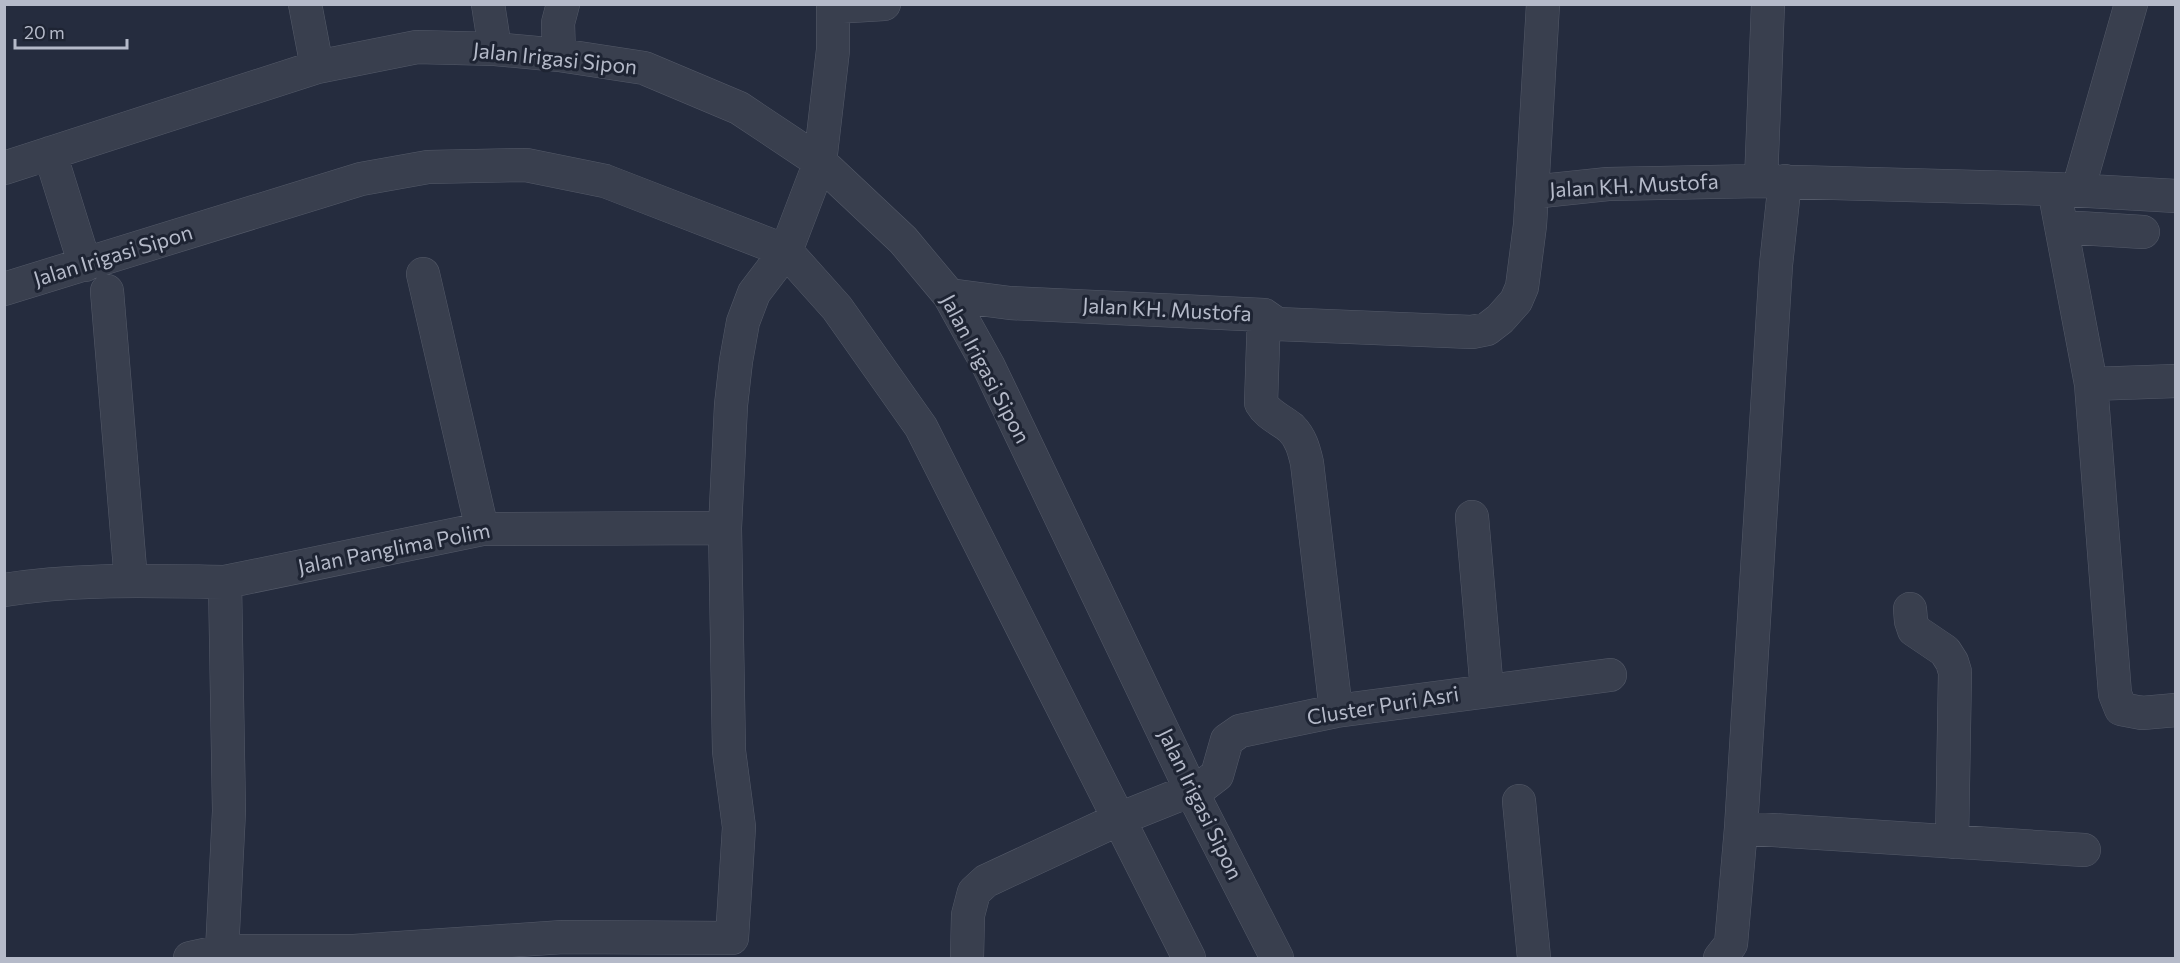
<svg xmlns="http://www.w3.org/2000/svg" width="2180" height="963" font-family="Commissioner,sans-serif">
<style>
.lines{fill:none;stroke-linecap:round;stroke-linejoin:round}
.minor-casing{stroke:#545a69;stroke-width:34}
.minor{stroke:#393f4e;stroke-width:33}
.labels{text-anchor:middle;stroke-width:6;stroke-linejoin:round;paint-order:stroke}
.street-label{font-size:21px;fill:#b5bac9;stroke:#1e2433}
</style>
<rect width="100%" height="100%" fill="#252c3e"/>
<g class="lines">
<g class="minor-casing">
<path id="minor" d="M305,4L317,67
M488,4L495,49
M834,7L884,4
M559,55L558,23L563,4
M50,153L85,265
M4,168L317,67L417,47L495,49L559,55L644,68L739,108L820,162L903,240L949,295L989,367L1191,790L1277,958
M1761,181L1768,4
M2054,189L2091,384L2115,694L2121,709L2142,713L2176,710
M2078,190L2131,4
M1532,192L1543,4
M2062,227L2143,232
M423,274L482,529
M4,289L361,179L428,167L526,165L605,181L786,251L837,308L921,427L1189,958
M107,291L131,581
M949,295L1010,303L1264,315L1277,324L1472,332L1487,329L1500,319L1516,301L1522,287L1530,225L1532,192L1608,184L1761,181L2054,189L2176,196
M1264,315L1261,403C1268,415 1280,419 1291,428C1301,438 1304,450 1307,463L1336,711
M2091,384L2176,381
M1472,517L1487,691
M4,590C77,578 152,581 225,582
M1910,609L1911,621L1914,630L1945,651L1952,662L1955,672L1952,842
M1519,801L1534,958
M1741,828L2084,850
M222,951H354L563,937L732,938L739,827L729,751L725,528
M190,958L222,951L229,811L225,582L482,529L725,528L731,405L736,361L743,322L754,293L786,251L820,162L833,50V4
M967,958L968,915L974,892L986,881L1119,819L1204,785L1217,775L1227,740L1240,731L1336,711L1610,675
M1720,958L1731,944L1741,828L1776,265L1785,181"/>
</g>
<use href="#minor" class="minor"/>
</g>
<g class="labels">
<g class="street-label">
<text transform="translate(555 59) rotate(6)" y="7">Jalan Irigasi Sipon</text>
<text transform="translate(1634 186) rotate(-3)" y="7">Jalan KH. Mustofa</text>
<text transform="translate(113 256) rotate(-17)" y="7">Jalan Irigasi Sipon</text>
<text transform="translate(1167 310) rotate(3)" y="7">Jalan KH. Mustofa</text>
<text transform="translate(985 369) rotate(62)" y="7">Jalan Irigasi Sipon</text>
<text transform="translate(394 549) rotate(-11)" y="7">Jalan Panglima Polim</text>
<text transform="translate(1383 706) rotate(-9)" y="7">Cluster Puri Asri</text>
<text transform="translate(1200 804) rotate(64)" y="7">Jalan Irigasi Sipon</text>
</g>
</g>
<rect width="2180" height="963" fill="none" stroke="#b5bac9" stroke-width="12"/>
<path d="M15 39v9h112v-9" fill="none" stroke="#b5bac9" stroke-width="3"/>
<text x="24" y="39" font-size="18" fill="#b5bac9" stroke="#1e2433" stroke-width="4.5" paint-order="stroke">20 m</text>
</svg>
